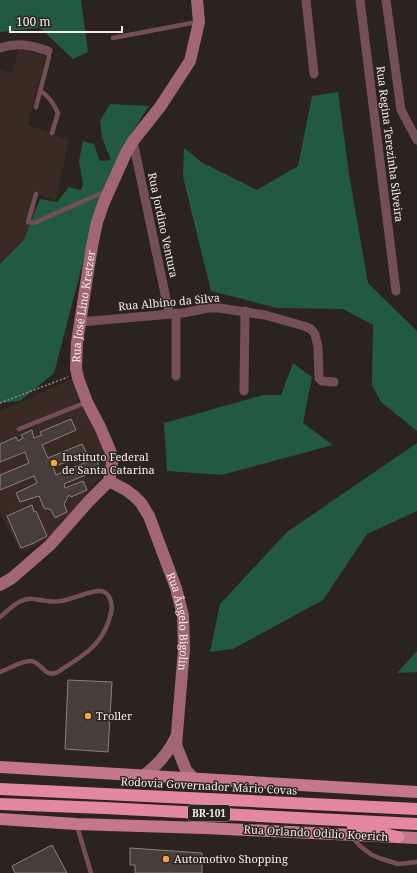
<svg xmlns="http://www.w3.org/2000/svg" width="417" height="873" font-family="'Noto Serif',serif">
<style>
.built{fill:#392b23}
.forest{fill:#225943}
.building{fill:#473e39;stroke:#8c817b}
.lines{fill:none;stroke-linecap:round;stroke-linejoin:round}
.path{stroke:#928b87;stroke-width:1.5;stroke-dasharray:2 2;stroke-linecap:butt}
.lane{stroke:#754f57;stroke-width:4.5}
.street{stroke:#754f57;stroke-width:9}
.secondary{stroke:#a26673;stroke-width:12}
.primary{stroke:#c57889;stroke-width:12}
.highway{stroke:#e4889d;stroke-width:12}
.poi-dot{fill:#f2a542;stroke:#2b231e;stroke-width:1.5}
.labels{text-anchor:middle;stroke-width:3;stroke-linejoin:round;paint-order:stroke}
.shield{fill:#2b231e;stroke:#b7b0ad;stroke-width:1}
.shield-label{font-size:10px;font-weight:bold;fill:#f3edea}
.street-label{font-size:11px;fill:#f3edea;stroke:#2b231e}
.poi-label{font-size:11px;fill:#f3edea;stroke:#2b231e;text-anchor:start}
</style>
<rect width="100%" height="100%" fill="#2b231e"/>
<path class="built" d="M19,48L46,56L28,125L69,140L56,200L36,194V242L0,272V70L12,73Z
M72,379L80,399L77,400L80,406H84L108,458V467L53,536L22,554L0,513V411L17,404Z"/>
<path class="forest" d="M0,0H81L88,52L73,59L40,28L0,32Z
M338,92L349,174L368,283L417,331V431L381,402L372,385L373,325L343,309L277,308L211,291L183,177L184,148L203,163L257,190L298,166L312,96Z
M110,104L149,106L129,137L99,201L54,373L20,401L0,403V264L24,240L40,199L57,202L69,187L81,190L83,184L79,161L83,141L94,144L100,161L111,160L102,138L100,121Z
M293,363L312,377L303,423L333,445L222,475L167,471L164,423L263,395H281Z
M417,443V511L367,534L323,600L233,649L210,652L220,604L287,532Z
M417,651V672L397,673Z"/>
<path class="building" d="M71,419L76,430L42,445L48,458L82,444L87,454L53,467L56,475L96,458L100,469L64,484L65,488L83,481L87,490L71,497L69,495L64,504L67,512L55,518L51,510L44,508L39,496L20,502L16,493L37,483L34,476L0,490V475L29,463L25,452L0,462V444L16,437L18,441L23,438L21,435L32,430L34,438L42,435L40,432Z
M32,505L34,512L36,511L47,536L34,543L21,548L7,516Z
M68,680L112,682L108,752L65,749Z
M52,845L67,873H15L12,866Z
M130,848L202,853V873H135V865H130Z"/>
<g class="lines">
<path class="path" d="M0,403L68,377"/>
<path class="lane" d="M113,38L197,22
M41,91C50,97 54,104 58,113L52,133
M36,107L49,57L48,51
M36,194L28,222L34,223L106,191
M19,429L87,402
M0,617C10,609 20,597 34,599C43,600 52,603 61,601C72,599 90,591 99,591C106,591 110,596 111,602C113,609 111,613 109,620C100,648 80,657 58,672C44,679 42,661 30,661C21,661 9,669 0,672
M77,826L91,873
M353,838L360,846L372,855L379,858L398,864L417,862"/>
<path class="street" d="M306,0L314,74
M360,0L396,291
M386,0L401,110L417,140
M0,48C18,42 30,45 48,51
M133,141L169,313
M80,322L183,313L208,308H219L265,315L304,326L311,329L315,334L318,347L319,378L322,381L334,382
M176,376V313
M244,391L245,311"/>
<g class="secondary">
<path id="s1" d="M109,481L126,490L134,496L141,503L149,516L176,588L183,616L184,649L176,745L186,770L194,779"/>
<path id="s2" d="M0,585L12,578L50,545L89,501L109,481L112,464L111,453L101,429L87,402L78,378L76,368L77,342L92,246L97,222L104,202L126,153L133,141L160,107L190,61L199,22L197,0"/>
<path d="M143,776C158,765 168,754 176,737"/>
</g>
<path class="primary" d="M0,767L417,792
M0,819L76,824L204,828L417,838"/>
<path class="highway" d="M0,789L417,809
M0,804L104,808L417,824
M353,827L398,837"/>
</g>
<g class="poi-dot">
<circle cx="54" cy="463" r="4"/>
<circle cx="88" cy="716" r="4"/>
<circle cx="166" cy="859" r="4"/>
</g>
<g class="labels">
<rect class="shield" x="188" y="805" width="42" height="16" rx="3"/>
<g class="shield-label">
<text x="209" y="817">BR-101</text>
</g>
<g class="street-label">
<text transform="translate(390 144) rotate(83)" y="4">Rua Regina Terezinha Silveira</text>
<text transform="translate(163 225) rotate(78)" y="4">Rua Jordino Ventura</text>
<text transform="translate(169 302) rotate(-5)" y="4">Rua Albino da Silva</text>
<text dy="4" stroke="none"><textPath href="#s2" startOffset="334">Rua José Lino Kretzer</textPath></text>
<text dy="4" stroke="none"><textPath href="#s1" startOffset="165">Rua Ângelo Bigolin</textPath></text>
<text transform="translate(209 786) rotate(3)" y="4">Rodovia Governador Mário Covas</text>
<text transform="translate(316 833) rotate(3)" y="4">Rua Orlando Odílio Koerich</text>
</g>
<g class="poi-label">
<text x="62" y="461">Instituto Federal<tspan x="62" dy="13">de Santa Catarina</tspan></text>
<text x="96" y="720">Troller</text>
<text x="174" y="863">Automotivo Shopping</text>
</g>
</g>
<path d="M10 26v6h112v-6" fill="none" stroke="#f3edea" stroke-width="2"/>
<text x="16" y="26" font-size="12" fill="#f3edea" stroke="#2b231e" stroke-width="3" paint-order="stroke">100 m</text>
</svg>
